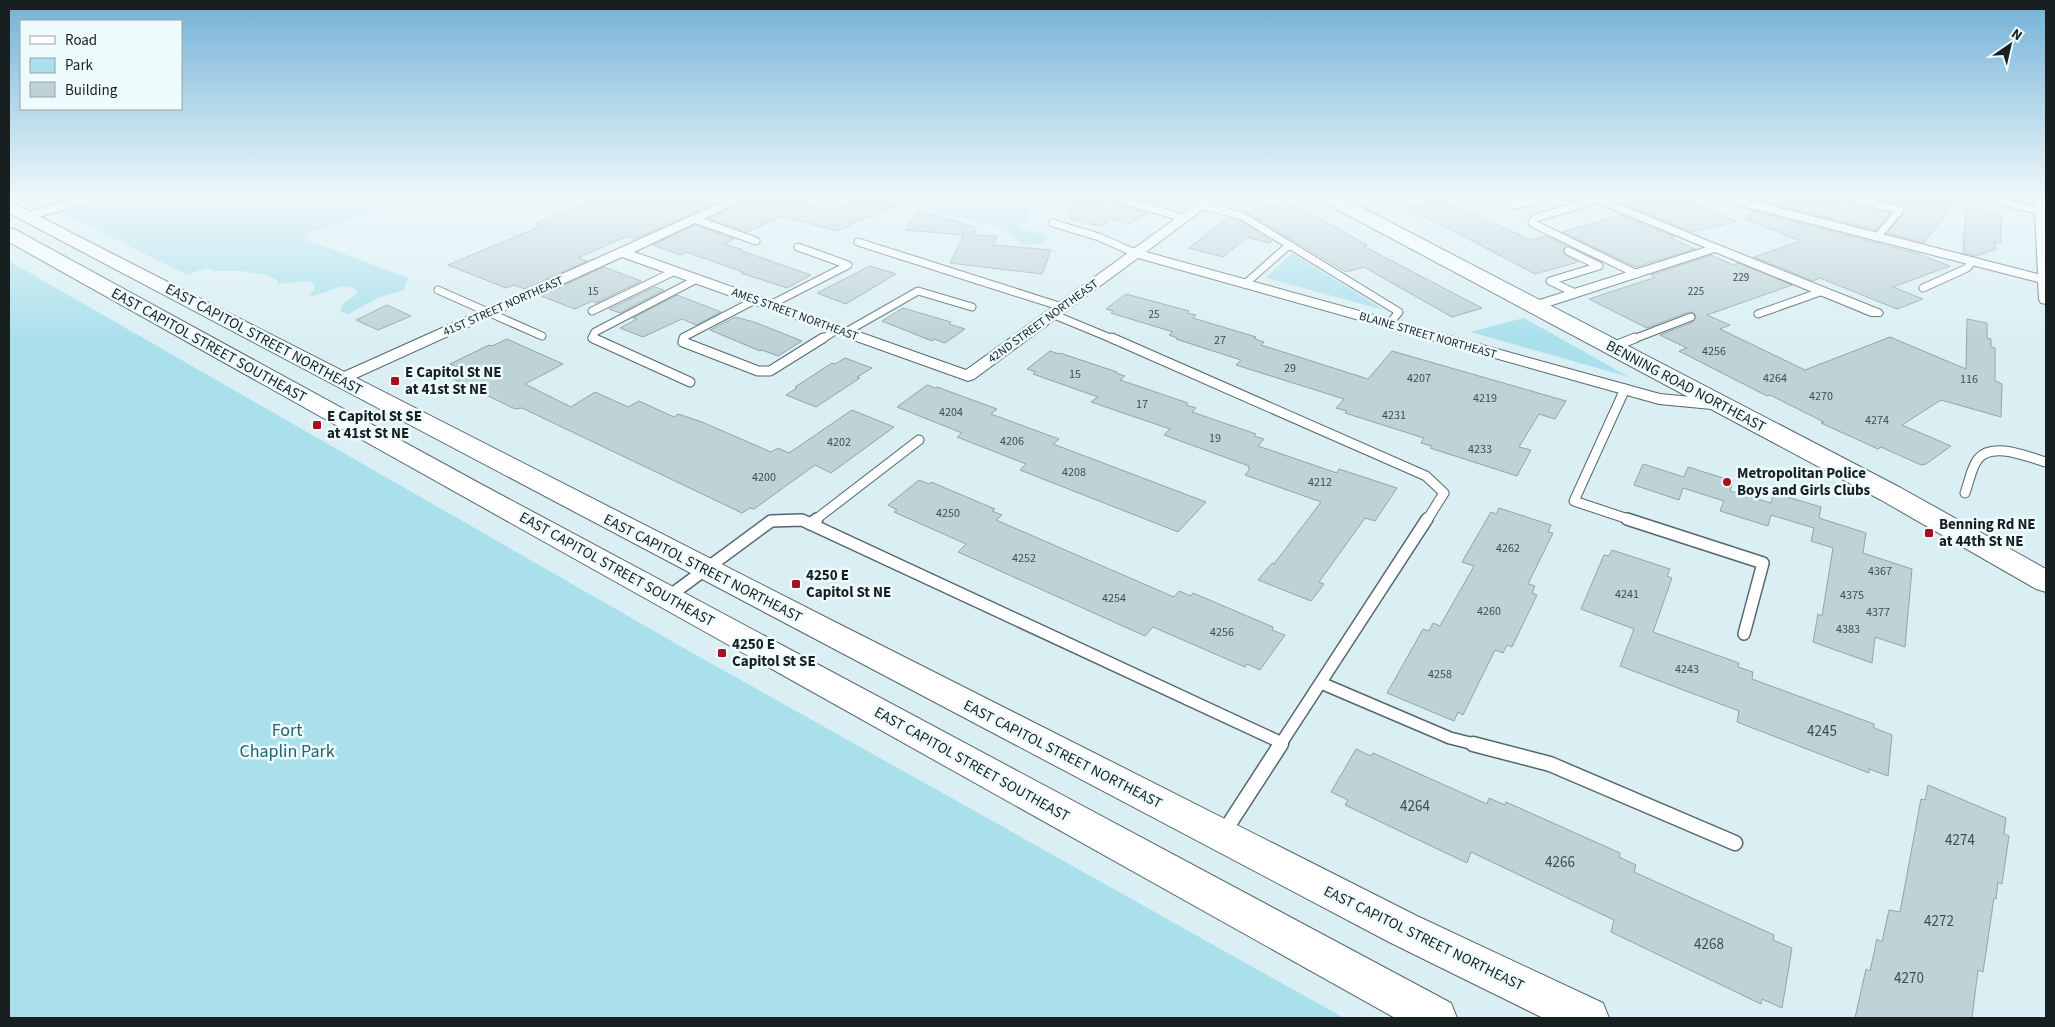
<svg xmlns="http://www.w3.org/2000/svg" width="2055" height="1027" font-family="'Source Sans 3',sans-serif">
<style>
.green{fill:#aae0ec}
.building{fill:#bed3d7;stroke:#91a5a9}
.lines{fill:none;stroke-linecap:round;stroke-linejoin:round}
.lane-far3-casing{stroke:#55676b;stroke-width:9}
.lane-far2-casing{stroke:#55676b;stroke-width:11}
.lane-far1-casing{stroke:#55676b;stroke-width:14}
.lane-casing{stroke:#55676b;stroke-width:17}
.street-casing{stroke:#55676b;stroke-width:2}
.primary-casing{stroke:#55676b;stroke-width:2}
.lane-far3{stroke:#fff;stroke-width:7}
.lane-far2{stroke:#fff;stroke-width:9}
.lane-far1{stroke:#fff;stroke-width:11}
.lane{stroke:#fff;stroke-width:14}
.street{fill:#fff;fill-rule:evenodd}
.primary{fill:#fff;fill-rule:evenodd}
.poi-dot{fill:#a71020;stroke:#eefbfd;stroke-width:2}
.labels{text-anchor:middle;stroke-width:5;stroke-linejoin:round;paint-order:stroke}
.far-number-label{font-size:11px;fill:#424c4e}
.far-street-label{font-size:12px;fill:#181f21;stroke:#eefbfd}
.number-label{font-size:12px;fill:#424c4e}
.street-label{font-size:15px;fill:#181f21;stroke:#eefbfd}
.poi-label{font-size:15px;font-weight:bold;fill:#181f21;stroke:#eefbfd;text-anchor:start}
.near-number-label{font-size:15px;fill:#424c4e}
.near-park-label{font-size:18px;fill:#25616d;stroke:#eefbfd}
</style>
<rect width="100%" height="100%" fill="#daeff4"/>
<path class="green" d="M123,195H473L372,211L305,234L304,237L307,240L408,278L404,290L377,298L349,314L341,312L342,305L358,293C348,278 326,294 312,296L310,294L315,289L312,282L306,281L277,284L278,281L268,275L242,271H214L206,268L187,275L64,213Z
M893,195H1011L1029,205C1032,215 1026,220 1020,227L1047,236V241L1041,244H1022L1008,233L992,225L931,211L920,203Z
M1292,253L1384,310L1266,278Z
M9,261L689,651L1344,1018H9Z
M1524,318L1629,377L1470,332Z"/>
<path class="building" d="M605,195H733L635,239L627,236L578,258L587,261L525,289L514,285L506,288L448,265L541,226L535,224Z
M756,195H778L833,211L865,195L897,205L873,217L870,216L837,231L782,216L747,232L709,219Z
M1072,195H1099L1103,200L1147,213L1130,224L1111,219L1101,226L1094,225L1069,218Z
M1124,195H1173L1158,205Z
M1653,195H1671L1737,221L1692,232L1624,204Z
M1770,195H1836L1840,200L1890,213L1876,230L1763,202Z
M1863,195H1929L1954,203L1924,243L1887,233L1904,213L1903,206Z
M1441,199L1531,240L1546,236L1567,246L1563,249L1564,254L1578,262L1535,274L1446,227L1405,209Z
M1287,203L1303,212L1306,211L1367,245L1363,246L1482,308L1452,317L1364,267L1346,272L1246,212Z
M1966,208L2001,214V243L1995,242L1996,249L1976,256L1963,253Z
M918,211L975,227L974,235L997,236L993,245L1051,250L1042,274L950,263L964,235L905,230Z
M1753,211L1916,253L1950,266L1893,287L1923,299L1897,309L1820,278L1813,281L1754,257L1801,241L1745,219Z
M1621,215L1675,237L1670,238L1695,249L1636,267L1562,232Z
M1228,218L1240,221L1272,241L1269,243L1247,237L1223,257L1189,248Z
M695,225L734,239L724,244L741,249L739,250L811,275L787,288L741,273L743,272L686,252L680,255L653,245Z
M1711,255L1733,265L1738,263L1792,285L1707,315L1730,325L1720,329L1805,370L1890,337L1966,369L1967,319L1987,323V338L1991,339V347L1995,348V381L2002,384L2001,417L1941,400L1902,425L1951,446L1926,464L1921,465L1881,447L1878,449L1821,423L1824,422L1770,395L1767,396L1679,351L1687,348L1660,335L1693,322L1696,317L1694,313L1689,312L1647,328L1589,299L1650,279L1655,277L1651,275Z
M870,266L896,274L846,304L817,293Z
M604,267L641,281L596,303L592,301L575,309L541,296Z
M655,287L664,290L620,313L609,309Z
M1126,294L1189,311L1187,313L1196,315L1193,318L1256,337L1255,339L1264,342L1261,345L1368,379L1392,351L1566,401L1555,419L1539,414L1519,447L1531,450L1517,476L1430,448L1432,446L1421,443L1424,438L1345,413L1347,411L1336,408L1344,399L1236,365L1241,360L1176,339L1177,338L1169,335L1173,332L1111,313L1113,311L1106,309Z
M677,295L721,312L696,325L682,319L643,337L620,328L637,319L633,318Z
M387,305L411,316L378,330L356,320Z
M903,308L951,322L949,324L965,329L945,343L934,339L932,341L882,321Z
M735,317L754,322L802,341L778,356L762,350L760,351L710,330Z
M507,339L563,364L525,384L571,407L595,392L628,407L639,401L674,417L678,414L702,422L771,452L778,448L789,453L852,410L894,427L831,473L815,465L754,509L750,508L742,513L522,408L515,409L449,377L463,370L450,364L489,345L492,346Z
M1050,351L1059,354L1060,353L1117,372L1116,373L1125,376L1120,380L1188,403L1186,405L1196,408L1192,412L1256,434L1254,436L1264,439L1258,446L1337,473L1339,469L1397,488L1375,521L1365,518L1319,582L1324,584L1311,601L1258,580L1272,563L1274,564L1321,502L1245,475L1250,469L1248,468L1249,466L1164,435L1170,429L1091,402L1098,397L1033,374L1036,372L1027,369Z
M845,358L872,368L857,377L860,378L816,407L786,395L797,388L795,387L832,363L835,364Z
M927,385L935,388L937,387L997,409L991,414L1059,439L1053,444L1206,502L1178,532L1020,470L1026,464L957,437L962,433L897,407Z
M1643,464L1684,477L1688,467L1733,481L1730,491L1771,503L1774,493L1821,507L1819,518L1866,533L1863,553L1912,569L1905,647L1875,637L1872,663L1813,642L1818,614L1822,616L1833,548L1811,541L1814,528L1771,515L1768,526L1720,511L1724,501L1683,488L1679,500L1634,485Z
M919,480L929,484L931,482L995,509L992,511L1002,515L996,520L1174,597L1179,591L1191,596L1193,593L1273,627L1272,630L1285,635L1260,670L1247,664L1245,667L1153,627L1145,636L958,552L966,544L894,512L897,510L888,505Z
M1499,508L1551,525L1548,532L1553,533L1528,584L1535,586L1532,593L1537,595L1512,647L1507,645L1503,653L1495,650L1463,715L1458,712L1454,721L1387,693L1423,629L1429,631L1433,623L1440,626L1474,566L1462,562L1491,512L1496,514Z
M1612,550L1670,569L1667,576L1672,578L1653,632L1739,663L1738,667L1753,672L1752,679L1874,724V728L1892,735L1888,776L1869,769V773L1737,722L1739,711L1620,666L1634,629L1581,609L1604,555L1609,556Z
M1356,749L1371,756L1373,753L1487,804L1489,798L1505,805L1506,802L1620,853L1619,857L1636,865L1634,872L1774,935L1773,940L1792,948L1782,1008L1762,999L1761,1004L1611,932L1614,920L1471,852L1467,863L1345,805L1348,800L1331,792Z
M1928,785L2006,818L2004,834L2009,836L2002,884L1998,882L1996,899L1994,898L1983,972L1978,970L1972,1018H1855L1866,969L1870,971L1877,939L1882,942L1889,910L1900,912L1921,799L1925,800Z"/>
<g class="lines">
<g class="lane-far3-casing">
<path id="lane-far3" d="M817,195L820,196
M1104,195L1184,218
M1384,195L1388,197
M1841,195L1900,210L1877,237
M1590,196L1716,248
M1595,198L1587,203L1535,218L1532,223L1637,274
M1201,205L1242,216L1399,312L1389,324
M1513,205L1558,195
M694,219L756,241
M1053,223L1099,237L1135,253
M858,242L1062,307
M1568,251L1599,266L1550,281L1575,293
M1245,284L1289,245
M1923,288L1967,268L1973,261
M438,290L542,336
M770,305L848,265L798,247
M592,311L675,271
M1052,314L1115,340
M1758,314L1820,292
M846,332L918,291L972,307
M596,340L592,338L595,332L697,279
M683,340L684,337L755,300
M821,340L838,329
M1631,340L1691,317"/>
</g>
<g class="lane-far2-casing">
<path id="lane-far2" d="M593,338L690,382
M684,338L683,342L758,371H770L823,338
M1112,338L1426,476L1444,493L1427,520
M1612,347L1635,338
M1625,389L1574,501L1631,520
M1965,493C1969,483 1971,468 1978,459C1992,441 2028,457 2046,462
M815,520L919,440"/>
</g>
<g class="lane-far1-casing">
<path id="lane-far1" d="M1627,519L1763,563L1744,634
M810,524L817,519
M668,597L771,521L802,520L1282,743
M1321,683L1450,738L1478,745
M1280,745L1427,519"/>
</g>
<g class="lane-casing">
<path id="lane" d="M1473,744L1550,764L1735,843
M1224,832L1281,744"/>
</g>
<g class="street-casing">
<path id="street" d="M85,195H104L102,198L33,219H25L23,216L25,213Z
M738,195H754L634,252L966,370L1208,195H1222L1146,252L1660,394L1722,400L1728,402L1730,405L1728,408L1722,410L1659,404L1138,258L974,379L968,381L622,257L347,382H335L333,379L335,376Z
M1709,195H1730L2038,274L2035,213L1970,198L1968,195H1990L2034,206V195H2046V304L2041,303L2039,300L2038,282L1711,198Z
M1716,244L1881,310L1883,313L1881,316H1871L1715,252L1540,309H1530L1528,306L1530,303Z"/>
</g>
<g class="primary-casing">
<path id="primary" d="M1315,195H1338L1901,488L2046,569V592L2036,589L1881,500L1318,199Z
M9,201L837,623L1417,916L1603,1003L1609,1018H1543L1389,942L9,213Z
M9,228L16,230L477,482L1451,1003L1457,1018H1395L9,242Z"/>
</g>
<use href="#lane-far3" class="lane-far3"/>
<use href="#lane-far2" class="lane-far2"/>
<use href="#lane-far1" class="lane-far1"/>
<use href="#lane" class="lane"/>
<use href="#street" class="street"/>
<use href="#primary" class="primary"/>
</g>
<linearGradient id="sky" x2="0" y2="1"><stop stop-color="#73b1d7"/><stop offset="0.58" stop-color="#eef8fa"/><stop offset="1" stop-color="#eef8fa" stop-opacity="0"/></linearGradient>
<rect width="2055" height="339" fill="url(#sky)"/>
<g class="poi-dot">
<rect x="390" y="376" width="10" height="10" rx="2.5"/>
<rect x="312" y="420" width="10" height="10" rx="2.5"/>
<circle cx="1727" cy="482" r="5"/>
<rect x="1924" y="528" width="10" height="10" rx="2.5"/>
<rect x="791" y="579" width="10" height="10" rx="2.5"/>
<rect x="717" y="648" width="10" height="10" rx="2.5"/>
</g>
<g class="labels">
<g class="far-number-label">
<text x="1741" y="281">229</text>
<text x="593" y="295">15</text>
<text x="1696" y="295">225</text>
<text x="1154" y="318">25</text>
</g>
<g class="far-street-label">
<text transform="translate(503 306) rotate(-24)" y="4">41ST STREET NORTHEAST</text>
<text transform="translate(795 314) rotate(20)" y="4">AMES STREET NORTHEAST</text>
<text transform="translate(1043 321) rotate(-36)" y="4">42ND STREET NORTHEAST</text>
<text transform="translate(1428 335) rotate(16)" y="4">BLAINE STREET NORTHEAST</text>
</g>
<g class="number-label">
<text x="1220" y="344">27</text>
<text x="1714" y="355">4256</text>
<text x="1290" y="372">29</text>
<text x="1075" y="378">15</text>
<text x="1419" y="382">4207</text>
<text x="1775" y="382">4264</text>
<text x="1969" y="383">116</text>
<text x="1821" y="400">4270</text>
<text x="1485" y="402">4219</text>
<text x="1142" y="408">17</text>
<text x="951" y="416">4204</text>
<text x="1394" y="419">4231</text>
<text x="1877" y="424">4274</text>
<text x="1215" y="442">19</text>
<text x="1012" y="445">4206</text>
<text x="839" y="446">4202</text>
<text x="1480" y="453">4233</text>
<text x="1074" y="476">4208</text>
<text x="764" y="481">4200</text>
<text x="1320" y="486">4212</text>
<text x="948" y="517">4250</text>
<text x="1508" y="552">4262</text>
<text x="1024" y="562">4252</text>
<text x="1880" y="575">4367</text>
<text x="1627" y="598">4241</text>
<text x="1852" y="599">4375</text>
<text x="1114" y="602">4254</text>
<text x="1489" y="615">4260</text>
<text x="1878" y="616">4377</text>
<text x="1848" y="633">4383</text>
<text x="1222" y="636">4256</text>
<text x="1687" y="673">4243</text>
<text x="1440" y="678">4258</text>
</g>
<g class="street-label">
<text transform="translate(264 339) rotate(28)" y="5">EAST CAPITOL STREET NORTHEAST</text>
<text transform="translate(209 345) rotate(29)" y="5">EAST CAPITOL STREET SOUTHEAST</text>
<text transform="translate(1686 386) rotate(28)" y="5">BENNING ROAD NORTHEAST</text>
<text transform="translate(703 568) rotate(27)" y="5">EAST CAPITOL STREET NORTHEAST</text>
<text transform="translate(617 569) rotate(29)" y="5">EAST CAPITOL STREET SOUTHEAST</text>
<text transform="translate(1063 754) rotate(27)" y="5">EAST CAPITOL STREET NORTHEAST</text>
<text transform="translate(972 764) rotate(29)" y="5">EAST CAPITOL STREET SOUTHEAST</text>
<text transform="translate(1424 938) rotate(26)" y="5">EAST CAPITOL STREET NORTHEAST</text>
</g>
<g class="poi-label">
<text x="405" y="377">E Capitol St NE<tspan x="405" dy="17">at 41st St NE</tspan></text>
<text x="327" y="421">E Capitol St SE<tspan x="327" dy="17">at 41st St NE</tspan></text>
<text x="1737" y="478">Metropolitan Police<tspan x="1737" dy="17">Boys and Girls Clubs</tspan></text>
<text x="1939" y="529">Benning Rd NE<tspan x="1939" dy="17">at 44th St NE</tspan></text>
<text x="806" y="580">4250 E<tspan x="806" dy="17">Capitol St NE</tspan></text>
<text x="732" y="649">4250 E<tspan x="732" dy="17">Capitol St SE</tspan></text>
</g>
<g class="near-number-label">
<text x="1822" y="736">4245</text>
<text x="1415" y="811">4264</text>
<text x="1960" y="845">4274</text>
<text x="1560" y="867">4266</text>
<text x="1939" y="926">4272</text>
<text x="1709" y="949">4268</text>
<text x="1909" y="983">4270</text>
</g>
<g class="near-park-label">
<text x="287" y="736">Fort<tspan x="287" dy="21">Chaplin Park</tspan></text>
</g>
</g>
<rect width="2055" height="1027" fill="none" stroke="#181f21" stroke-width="20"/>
<rect x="20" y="20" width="162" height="90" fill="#eefbfd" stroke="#98a3a5"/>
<rect x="30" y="36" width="25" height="8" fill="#ffffff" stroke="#98a3a5"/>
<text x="65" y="45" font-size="15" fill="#181f21">Road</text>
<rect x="30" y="58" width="25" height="15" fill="#aae0ec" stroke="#98a3a5"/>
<text x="65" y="70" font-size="15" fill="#181f21">Park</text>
<rect x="30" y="82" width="25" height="15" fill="#bed3d7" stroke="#98a3a5"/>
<text x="65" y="95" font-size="15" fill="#181f21">Building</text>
<g transform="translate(2010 45) rotate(34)" stroke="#eefbfd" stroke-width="4" paint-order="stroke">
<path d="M0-4L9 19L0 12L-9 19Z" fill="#181f21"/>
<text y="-8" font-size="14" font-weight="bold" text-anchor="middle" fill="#181f21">N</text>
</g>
</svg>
